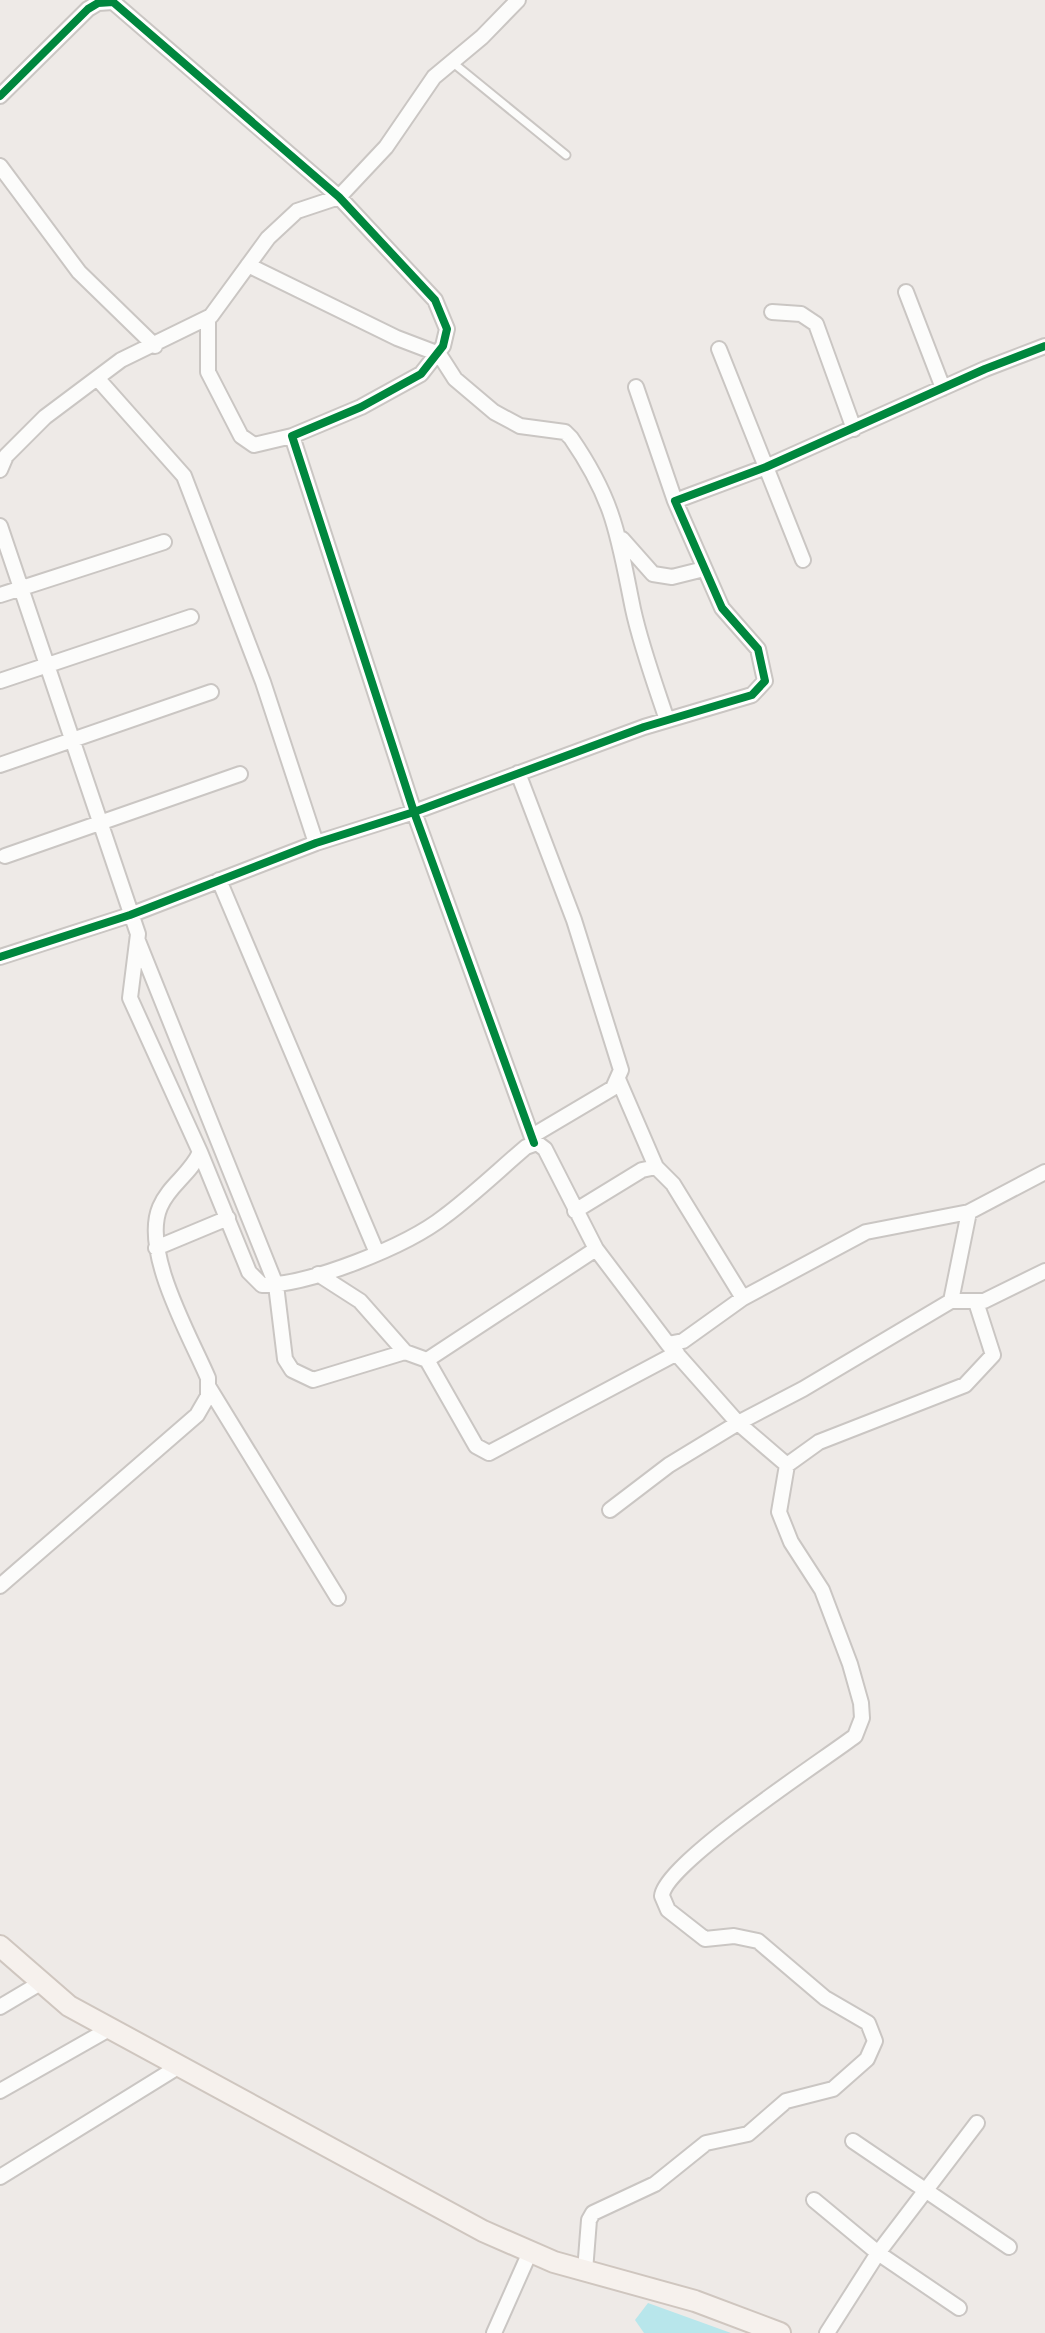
<svg xmlns="http://www.w3.org/2000/svg" width="1045" height="2333" font-family="'DM Sans',sans-serif">
<style>
.water{fill:#b8e6eb}
.lines{fill:none;stroke-linecap:round;stroke-linejoin:round}
.lane-casing{stroke:#cac6c3;stroke-width:11}
.street-casing{stroke:#cac6c3;stroke-width:18}
.secondary-casing{stroke:#cfc6bf;stroke-width:24}
.lane{stroke:#fcfcfb;stroke-width:7}
.street{stroke:#fcfcfb;stroke-width:14}
.secondary{stroke:#f6f1ed;stroke-width:20}
.cycleway-casing{stroke:#fff;stroke-width:13}
.cycleway{stroke:#00873e;stroke-width:8}
</style>
<rect width="100%" height="100%" fill="#eeeae7"/>
<path class="water" d="M648,2303L731,2333H644L635,2320Z"/>
<g class="lines">
<g class="lane-casing">
<path id="lane" d="M452,62L566,155"/>
</g>
<g class="street-casing">
<path id="street" d="M0,96L88,9L98,3L113,2L339,197L435,300L447,329L443,346L421,374L361,407L292,436L414,812L534,1143
M0,166L79,272L155,346
M248,265L397,338L439,354L455,379L494,412L520,426L565,432L571,438C615,502 618,536 633,609C641,646 655,684 667,720
M906,292L943,388
M772,312L801,314L816,324L854,429
M208,318V372L241,436L254,445L292,436
M719,349L803,560
M97,378L184,476L263,682L316,843
M636,387L675,501
M0,470L6,456L45,417L121,360L211,316L268,238L297,211L339,197L386,147L434,77L482,37L518,0
M0,526L138,934L130,998L200,1152C191,1174 169,1185 160,1207C141,1251 190,1336 208,1378V1396L197,1415L0,1586
M622,539L653,574L672,577L704,569
M0,595L164,542
M0,681L191,617
M0,765L211,692
M518,773L574,920L621,1070L613,1088L532,1136
M5,856L240,774
M219,880L377,1253
M138,941L276,1285L285,1359L292,1370L313,1380L405,1352L427,1360L596,1249
M0,957L130,915L316,843L414,812L644,727L752,695L765,681L758,649L722,608L675,501L766,467L985,369L1045,346
M618,1079L656,1167
M200,1152L249,1272L262,1285C310,1285 407,1246 445,1216C473,1195 499,1170 526,1147L537,1143L545,1149L596,1249L668,1344L683,1341L743,1298L866,1232L969,1212L1045,1172
M575,1211L642,1170L656,1167L673,1184L743,1298
M156,1248L228,1218
M318,1274L360,1301L405,1352
M951,1301L969,1212
M427,1360L476,1446L489,1453L677,1353
M208,1386L338,1598
M787,1465L819,1442L965,1385L993,1355L976,1302
M610,1510L669,1465L738,1423L803,1389L951,1301H984L1045,1271
M0,2007L42,1982
M0,2091L111,2028
M853,2141L1009,2247
M0,2177L181,2065
M814,2200L878,2253L959,2308
M585,2271L589,2220L593,2213L655,2184L706,2143L748,2134L786,2101L833,2089L867,2059L875,2041L868,2023L825,1998L758,1941L734,1936L705,1939L668,1910L662,1896C664,1864 822,1761 855,1736L862,1718L861,1703L850,1664L822,1590L791,1542L779,1512L787,1465L738,1423L668,1344
M494,2333L530,2252
M827,2333L878,2253L977,2123"/>
</g>
<g class="secondary-casing">
<path id="secondary" d="M0,1946L69,2006L483,2231L554,2262L695,2301L780,2333"/>
</g>
<use href="#lane" class="lane"/>
<use href="#street" class="street"/>
<use href="#secondary" class="secondary"/>
<g class="cycleway-casing">
<path id="cycleway" d="M0,96L88,9L98,3L113,2L339,197L435,300L447,329L443,346L421,374L361,407L292,436L414,812L534,1143
M0,957L130,915L316,843L414,812L644,727L752,695L765,681L758,649L722,608L675,501L766,467L985,369L1045,346"/>
</g>
<use href="#cycleway" class="cycleway"/>
</g>
</svg>
